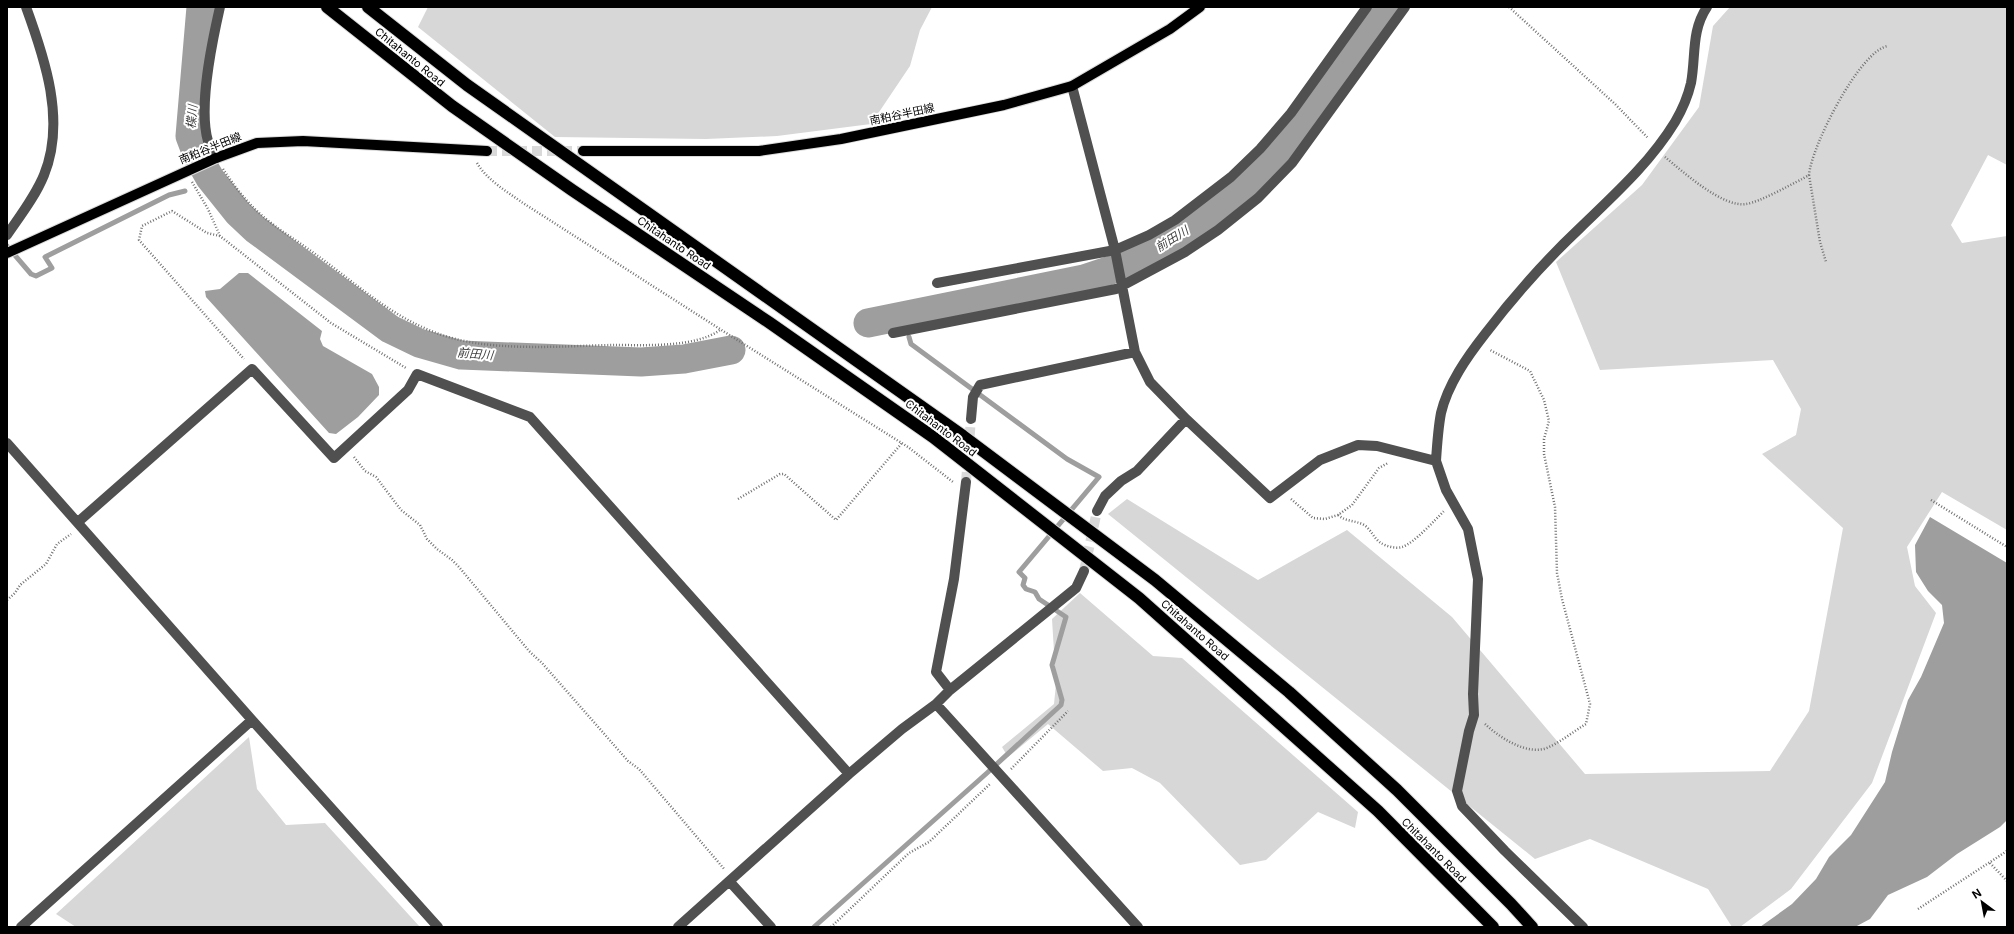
<svg xmlns="http://www.w3.org/2000/svg" width="2014" height="934" font-family="Inter,'Noto Sans JP',sans-serif">
<style>
.green{fill:#d7d7d7}
.water{fill:#9e9e9e}
.lines{fill:none;stroke-linecap:round;stroke-linejoin:round}
.stream{stroke:#9e9e9e;stroke-width:5}
.river{stroke:#9e9e9e;stroke-width:29}
.minor-tunnel{stroke:#d9d9d9;stroke-width:10;stroke-dasharray:10 5;stroke-linecap:butt}
.major-tunnel{stroke:#d9d9d9;stroke-width:10;stroke-dasharray:10 5;stroke-linecap:butt}
.major-casing{stroke:#dbdbdb;stroke-width:12}
.highway-casing{stroke:#dbdbdb;stroke-width:14}
.path{stroke:#727272;stroke-width:2.5;stroke-dasharray:1 2;stroke-linecap:butt}
.minor{stroke:#505050;stroke-width:10}
.major{stroke:#000;stroke-width:10}
.highway{stroke:#000;stroke-width:12}
.labels{text-anchor:middle;stroke-width:4;stroke-linejoin:round;paint-order:stroke}
.street-label{font-size:11px;fill:#000;stroke:#fff}
.water-label{font-size:12px;font-style:italic;fill:#3f3f3f;stroke:#fff}
</style>
<rect width="100%" height="100%" fill="#fff"/>
<path class="green" d="M428,7H932L920,30L910,66L871,124L777,136L706,139L555,137L418,27Z
M1730,7H2007V165L1988,155L1951,225L1962,243L2007,236V530L1942,492L1907,547L1915,586L1936,613L1872,783L1791,889L1740,927H1732L1708,889L1590,839L1535,859L1108,514L1127,499L1258,580L1347,530L1452,617L1585,774L1770,771L1809,711L1843,528L1762,454L1796,435L1801,409L1773,360L1600,370L1556,262L1642,185L1699,107L1713,26Z
M1080,593L1153,656L1182,658L1358,812L1355,828L1318,812L1266,860L1240,865L1160,783L1132,768L1103,771L1048,724L1008,757L1002,747L1054,704L1056,684L1052,619Z
M249,737L257,789L286,825L325,823L420,927H76L56,914Z"/>
<path class="water" d="M239,273H248L322,331L320,339L323,346L372,374L379,387V395L358,417L336,434L329,433L206,297L205,291L220,289Z
M1930,517L2007,563V820L2000,827L1957,854L1927,877L1888,895L1870,919L1855,927H1760L1792,904L1816,879L1829,857L1851,835L1885,782L1892,752L1908,700L1921,677L1944,623L1942,605L1928,591L1916,572L1915,545Z"/>
<g class="lines">
<path class="stream" d="M7,246L31,274L36,276L52,268L45,257L169,195L185,191
M814,927L987,773L1061,705L1062,700L1052,665L1066,617L1039,599L1035,592L1026,589L1023,585L1025,578L1019,572L1099,477L1067,459L911,344L909,337"/>
<path class="river" d="M201,7L190,136L198,157L210,178L238,213L255,229L390,329L419,343L461,355L641,362L684,359L731,350
M868,323L1084,279L1126,265L1172,241L1240,191L1271,161L1297,129L1385,7"/>
<path class="minor-tunnel" d="M966,482L971,419
M1084,571L1097,511"/>
<path class="major-tunnel" d="M487,151H583"/>
<g class="major-casing">
<path id="major" d="M583,151H759L841,139L1004,105L1072,86L1170,29L1200,7
M7,253L216,158L257,143L303,141L487,151"/>
</g>
<g class="highway-casing">
<path id="highway" d="M327,7L452,106L572,190L770,323L933,437L1139,598L1378,811L1493,927
M368,7L467,85L963,436L1155,580L1289,692L1397,790L1511,904L1532,927"/>
</g>
<path class="path" d="M1509,7L1615,104L1648,138
M1665,157C1682,171 1723,208 1746,204C1760,202 1788,186 1802,179L1809,175C1811,147 1860,50 1888,46
M477,163C487,180 506,191 523,203L723,331L908,447L953,482
M223,169C233,184 244,199 257,211C275,228 298,241 318,256C355,283 391,316 434,332C485,353 559,346 614,345C644,345 695,348 720,330
M1809,175L1820,242L1826,262
M192,182L208,209L220,236L331,323L406,368
M220,236L207,233L172,211L142,226L139,240L244,359
M354,457L365,471L376,477L401,510L420,525L427,539L437,549L452,560L459,567L529,651L542,663L628,761L639,769L725,870
M738,499L780,474H784L836,520L902,443
M1291,499L1313,518L1325,519L1338,515L1352,505L1379,468L1388,463
M1931,500L2007,547
M1338,515C1346,522 1355,520 1364,525C1371,529 1374,539 1381,543C1386,546 1395,549 1402,547C1413,544 1435,520 1444,511
M7,600L15,593L20,585L46,564L57,544L71,534
M1485,724C1500,738 1529,757 1549,747C1562,741 1574,731 1586,724L1590,704L1562,599L1557,573L1555,507L1544,454V439L1549,421L1544,400L1530,371L1490,350
M1011,769L1068,711
M1990,863L2007,881
M1918,909L2007,851
M831,927L909,853L929,842L991,783"/>
<path class="minor" d="M1072,86L1115,250L1135,352L1150,382L1186,419L1270,498L1320,460L1358,445L1377,446L1436,461
M216,158C213,152 210,146 208,141C198,107 212,42 220,7
M7,235C20,216 35,197 44,175C66,121 45,59 26,7
M937,283L1115,250L1149,235L1175,220L1231,177L1260,149L1291,113L1367,7
M893,333L1116,289L1185,252L1218,230L1258,198L1292,163L1405,7
M971,419L973,397L980,385L1135,352
M7,443L252,720L438,927
M1097,511L1105,496L1121,481L1137,471L1186,419
M78,522L252,369L334,458L408,390L417,374L530,417L849,774
M950,690L936,672L954,579L966,482
M936,704L1138,927
M730,882L771,927
M21,927L252,720
M678,927L849,774L902,729L936,704L950,690L1076,588L1084,571
M1583,927L1505,851L1462,806L1457,791L1469,731L1474,715L1473,694L1478,579L1468,529L1446,490L1436,461C1437,445 1438,429 1441,413C1448,384 1467,357 1485,334C1514,296 1545,261 1580,228C1614,195 1650,163 1675,122C1682,110 1688,96 1691,83C1696,56 1691,31 1707,7"/>
<use href="#major" class="major"/>
<use href="#highway" class="highway"/>
</g>
<g class="labels">
<g class="street-label">
<text transform="translate(410 57) rotate(39)" y="4">Chitahanto Road</text>
<text transform="translate(902 114) rotate(-12)" y="4">南粕谷半田線</text>
<text transform="translate(210 148) rotate(-22)" y="4">南粕谷半田線</text>
<text transform="translate(674 243) rotate(34)" y="4">Chitahanto Road</text>
<text transform="translate(941 428) rotate(37)" y="4">Chitahanto Road</text>
<text transform="translate(1195 630) rotate(41)" y="4">Chitahanto Road</text>
<text transform="translate(1434 850) rotate(45)" y="4">Chitahanto Road</text>
</g>
<g class="water-label">
<text transform="translate(192 117) rotate(-85)" y="4">楪川</text>
<text transform="translate(1172 239) rotate(-32)" y="4">前田川</text>
<text transform="translate(475 354) rotate(5)" y="4">前田川</text>
</g>
</g>
<rect width="2014" height="934" fill="none" stroke="#000000" stroke-width="16"/>
<g transform="translate(1982 902) rotate(328)" stroke="#ffffff" stroke-width="3" paint-order="stroke">
<path d="M0-3L7 15L0 10L-7 15Z" fill="#000000"/>
<text y="-6" font-size="11" font-weight="bold" text-anchor="middle" fill="#000000">N</text>
</g>
</svg>
